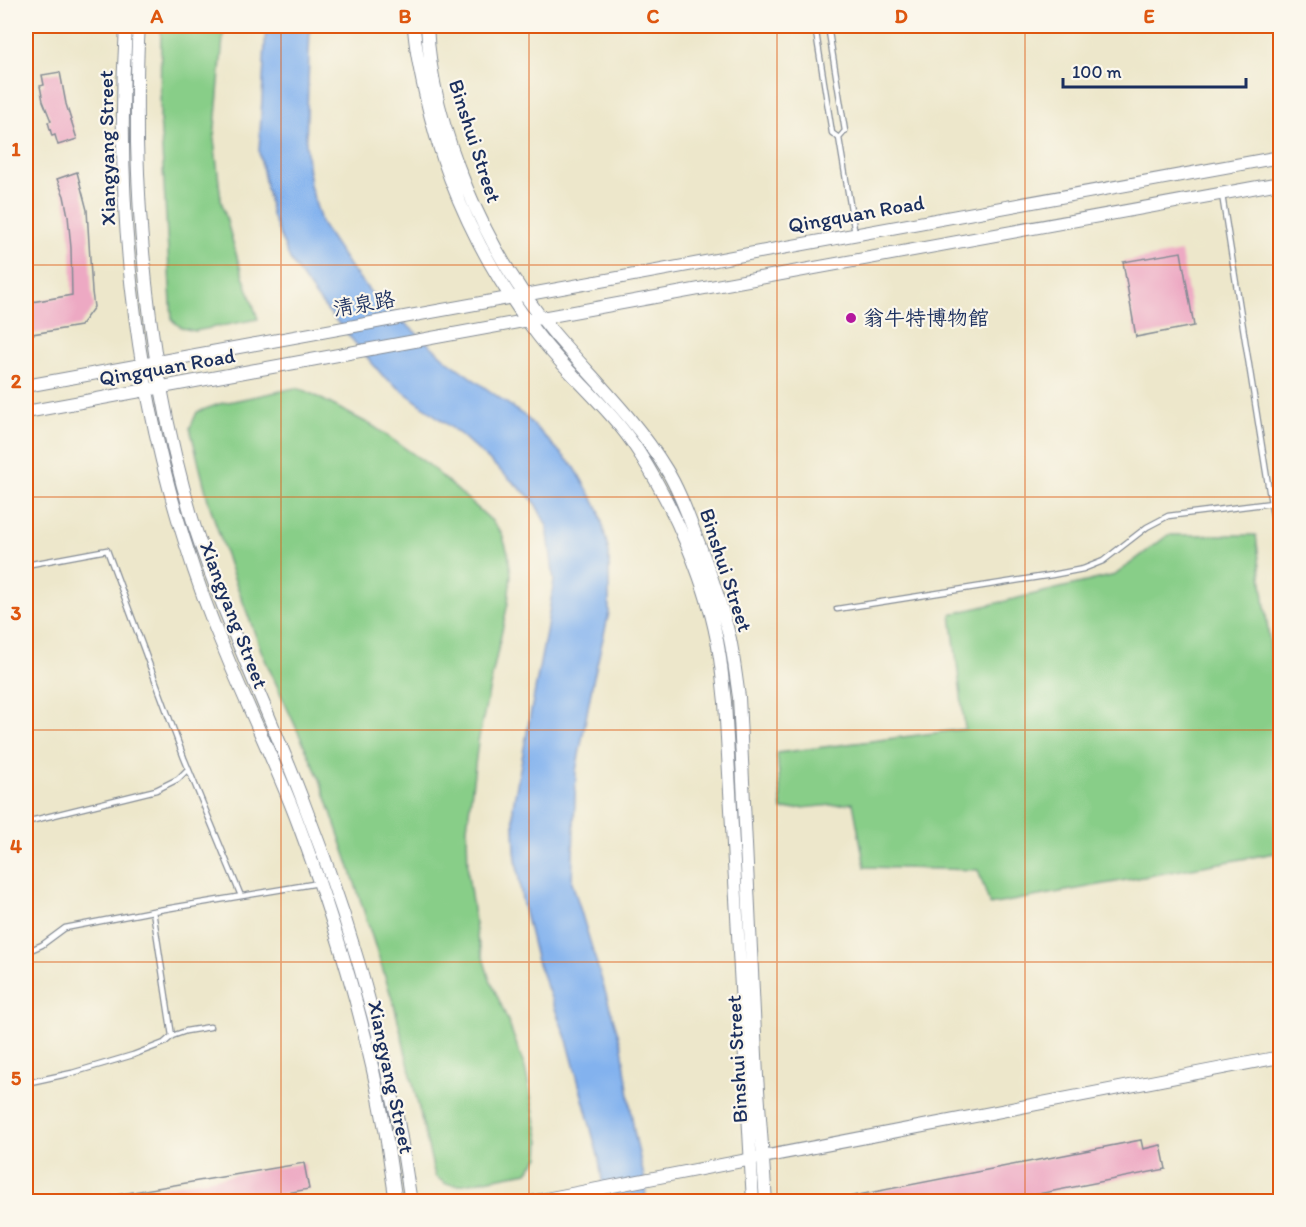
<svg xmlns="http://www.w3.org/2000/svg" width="1306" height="1227" font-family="Itim,'LXGW WenKai TC',sans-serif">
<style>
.green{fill:#88ce88;stroke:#527e73;stroke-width:1.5}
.water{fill:#83b2ee;stroke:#4f70a6;stroke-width:1.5}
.building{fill:#eda9c3}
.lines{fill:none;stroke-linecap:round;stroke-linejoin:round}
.service-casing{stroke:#848b94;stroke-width:7}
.tertiary-casing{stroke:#848b94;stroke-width:14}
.service{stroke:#fff;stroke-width:4.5}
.tertiary{stroke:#fff;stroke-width:12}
.grid{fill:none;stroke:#de5710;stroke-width:1.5;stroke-opacity:0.55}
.poi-dot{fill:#b5179e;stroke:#fbf7ec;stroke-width:2}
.labels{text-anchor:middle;stroke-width:4.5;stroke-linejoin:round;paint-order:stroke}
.street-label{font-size:21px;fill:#1b2f5e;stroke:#fbf7ec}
.poi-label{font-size:21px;fill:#1b2f5e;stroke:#fbf7ec;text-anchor:start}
.neatline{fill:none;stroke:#de5710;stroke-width:2}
.grid-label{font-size:20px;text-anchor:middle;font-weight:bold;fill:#de5710}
</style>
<rect width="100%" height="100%" fill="#fbf7ec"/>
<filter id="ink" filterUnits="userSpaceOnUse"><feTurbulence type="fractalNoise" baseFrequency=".0167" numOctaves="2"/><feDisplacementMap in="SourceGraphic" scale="12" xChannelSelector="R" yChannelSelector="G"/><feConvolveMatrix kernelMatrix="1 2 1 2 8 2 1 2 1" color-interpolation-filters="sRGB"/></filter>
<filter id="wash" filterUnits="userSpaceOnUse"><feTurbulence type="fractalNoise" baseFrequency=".008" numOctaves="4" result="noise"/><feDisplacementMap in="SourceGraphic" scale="24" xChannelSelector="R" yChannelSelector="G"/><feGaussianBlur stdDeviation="1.35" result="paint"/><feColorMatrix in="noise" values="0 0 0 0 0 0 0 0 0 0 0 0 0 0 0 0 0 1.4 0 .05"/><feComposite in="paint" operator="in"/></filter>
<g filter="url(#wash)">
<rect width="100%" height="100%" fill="#ede7cb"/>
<path class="green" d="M161,26H224L214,139L221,200L239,264L258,319L195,331L182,328L172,320L160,117Z
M295,388L306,391L373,426L429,465L492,521L502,534L508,553L511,574L508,603L478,742L467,828L468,874L477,938L489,977L508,1021L525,1068L540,1142L539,1157L527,1172L459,1185L446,1184L435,1176L395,1008L350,868L320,780L262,653L230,567L208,500L190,428L197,412L219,404Z
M1168,535H1256L1280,726V852L990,905L978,870L865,867L853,803L782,810L777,753L965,729L951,614L1115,575Z"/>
<path class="water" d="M266,26H310L306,143L310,185L322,225L350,267L372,294L448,361L526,417L575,468L599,510L609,553V613L593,681L576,771L572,882L622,1047L634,1131L646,1186L645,1201H605L599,1159L568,1043L536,958L522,900L515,851L513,806L546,632L554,580L547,526L534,501L461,435L383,376L317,298L290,260L272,215L259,152Z"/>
<g id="blocks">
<path class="building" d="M60,72L66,104L77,139L58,145L55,135L52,136L48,122L51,121L43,101L40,86L44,85L42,75Z
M77,172L87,210L92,292L94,307L80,326L26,335V303L72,295L71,248L68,216L64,196L57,179Z
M1181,252L1194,326L1136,337L1123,262Z
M1141,1140L1143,1149L1161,1145L1166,1169L998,1202H849L848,1197Z
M304,1163L309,1189L237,1202H110L109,1196Z"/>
</g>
</g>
<g filter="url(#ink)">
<use href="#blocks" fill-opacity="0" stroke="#848b94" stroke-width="1.5"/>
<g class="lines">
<g class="service-casing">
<path id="service" d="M815,26L832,133L839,138L855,234
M828,26L845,131L839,138
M1222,195L1280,560
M26,565L107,550L184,758L241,896
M837,609L1052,575L1083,569L1103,561L1147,527L1168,516L1272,503
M26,822L156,790L178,779L188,769
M26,952L42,945L65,928L153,911
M172,1036L153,911L319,883
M26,1083L72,1073L133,1055L164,1043L172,1036L186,1031L210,1027"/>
</g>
<g class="tertiary-casing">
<path id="tertiary" d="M126,26C115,197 132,375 184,539C196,578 210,617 226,654C249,711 277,766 298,823C335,922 366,1025 385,1129C389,1153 392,1177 396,1202
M139,26C136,64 137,103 137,142C140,270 157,405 195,528C225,621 268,709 303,801C343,903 375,1009 397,1117C403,1145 406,1173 411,1202
M414,26C415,48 420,71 425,93C444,181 482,262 537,334C568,375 610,407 638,451C674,507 709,586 719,652C722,669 723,686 725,702L753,1202
M427,26C432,129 486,253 553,332C591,377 635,418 666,469C678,488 686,510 694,531C708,566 721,602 730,639C734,658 736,678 739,697L757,1076L766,1202
M26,386L1280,157
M26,412L1280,183
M530,1202L1280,1057"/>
</g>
<use href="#service" class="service"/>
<use href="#tertiary" class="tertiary"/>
</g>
</g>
<path class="grid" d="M281,26V1202M529,26V1202M777,26V1202M1025,26V1202M26,265H1280M26,497H1280M26,730H1280M26,962H1280"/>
<circle class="poi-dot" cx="851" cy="318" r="6"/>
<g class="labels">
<g class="street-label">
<text transform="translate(475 141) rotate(72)" y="7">Binshui Street</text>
<text transform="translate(107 148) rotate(-91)" y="7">Xiangyang Street</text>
<text transform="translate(856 214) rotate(-10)" y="7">Qingquan Road</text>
<text transform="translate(364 304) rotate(-10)" y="7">清泉路</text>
<text transform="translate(167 367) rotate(-10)" y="7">Qingquan Road</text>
<text transform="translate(726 570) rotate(72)" y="7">Binshui Street</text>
<text transform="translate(234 615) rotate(69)" y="7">Xiangyang Street</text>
<text transform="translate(737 1059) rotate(-93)" y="7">Binshui Street</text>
<text transform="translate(391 1077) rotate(78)" y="7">Xiangyang Street</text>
</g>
<g class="poi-label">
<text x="863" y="325">翁牛特博物館</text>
</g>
</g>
<rect width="1306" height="1227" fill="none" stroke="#fbf7ec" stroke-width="66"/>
<path d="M1063 78v9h183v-9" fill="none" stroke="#1b2f5e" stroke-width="3"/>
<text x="1072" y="78" font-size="18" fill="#1b2f5e" stroke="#fbf7ec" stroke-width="4.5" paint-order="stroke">100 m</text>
<rect x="33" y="33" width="1240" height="1161" class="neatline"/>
<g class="grid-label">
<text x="157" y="23">A</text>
<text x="405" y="23">B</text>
<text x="653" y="23">C</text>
<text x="901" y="23">D</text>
<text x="1149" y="23">E</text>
<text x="16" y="156">1</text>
<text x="16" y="388">2</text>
<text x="16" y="620">3</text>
<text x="16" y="853">4</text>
<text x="16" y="1085">5</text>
</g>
</svg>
